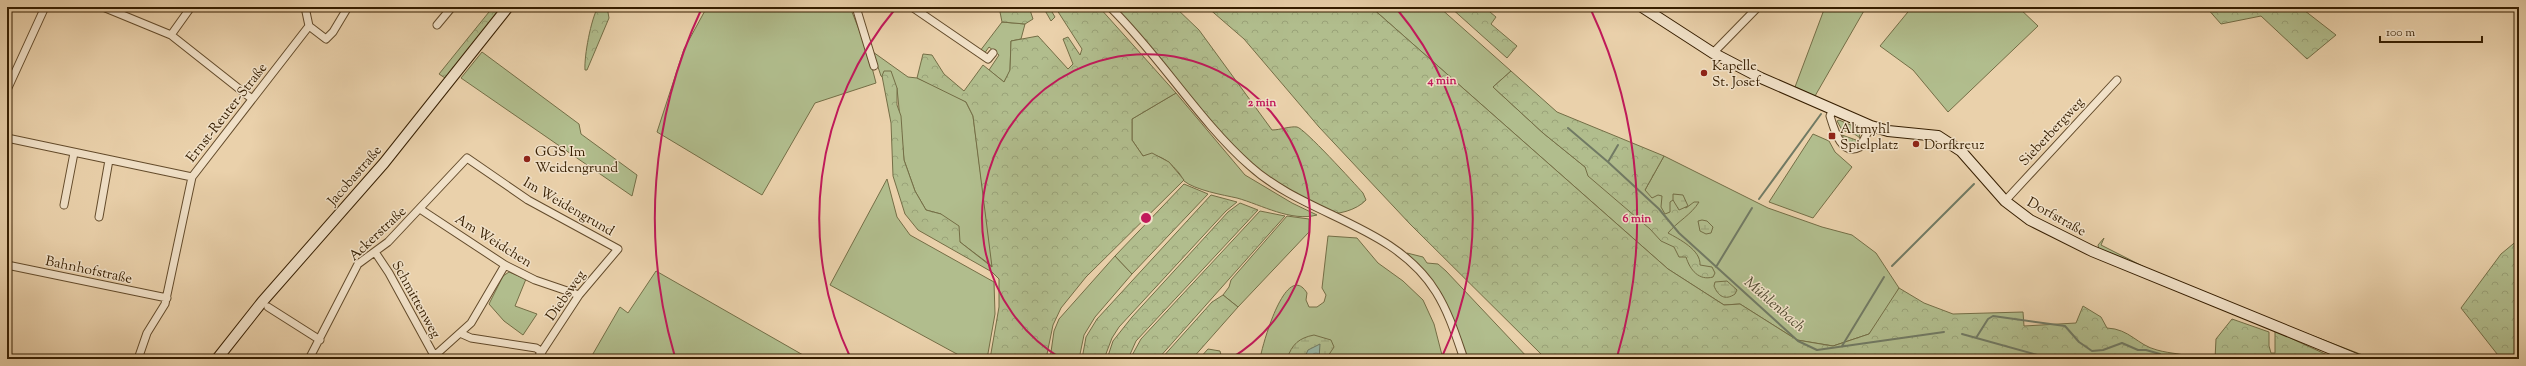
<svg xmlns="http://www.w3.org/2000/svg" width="2526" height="366" font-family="'Sorts Mill Goudy',serif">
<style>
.green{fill:#b1bd8d;stroke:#746e46}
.forest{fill:url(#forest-crowns);stroke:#746e46}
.wetland{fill:url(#wetland-marsh);stroke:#746e46}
.water{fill:url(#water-waves);stroke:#717a64}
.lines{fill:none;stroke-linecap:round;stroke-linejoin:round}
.stream{stroke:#717a64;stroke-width:2}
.street-casing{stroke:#634b2b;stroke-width:9}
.secondary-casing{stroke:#361e00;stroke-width:12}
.street{stroke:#f1e1c8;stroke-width:7}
.secondary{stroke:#f1e1c8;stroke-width:10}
.ring{fill:none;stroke:#c2185b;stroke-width:2}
.poi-dot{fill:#8f2418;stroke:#f1e1c8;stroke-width:1.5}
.labels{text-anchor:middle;stroke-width:3;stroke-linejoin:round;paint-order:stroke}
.poi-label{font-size:14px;fill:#361e00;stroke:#f1e1c8;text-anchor:start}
.street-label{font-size:14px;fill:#361e00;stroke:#f1e1c8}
.water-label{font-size:15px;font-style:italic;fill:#534c32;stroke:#f1e1c8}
.centre{fill:#c2185b;stroke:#f1e1c8;stroke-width:2}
.ring-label{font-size:12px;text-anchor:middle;font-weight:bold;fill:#c2185b;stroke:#f1e1c8;stroke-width:3;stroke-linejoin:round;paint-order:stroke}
</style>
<defs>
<pattern id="forest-crowns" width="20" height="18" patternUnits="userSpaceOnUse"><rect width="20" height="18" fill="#b1bd8d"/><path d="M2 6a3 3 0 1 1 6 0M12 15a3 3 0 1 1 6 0" fill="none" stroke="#99a278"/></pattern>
<pattern id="wetland-marsh" width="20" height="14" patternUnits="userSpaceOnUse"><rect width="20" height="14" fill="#b1bd8d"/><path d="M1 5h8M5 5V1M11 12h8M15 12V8" fill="none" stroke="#99a278"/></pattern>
<pattern id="water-waves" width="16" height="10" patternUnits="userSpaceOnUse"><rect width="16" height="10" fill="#98b7a7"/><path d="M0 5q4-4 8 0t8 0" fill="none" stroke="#7d9486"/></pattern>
</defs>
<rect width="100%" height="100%" fill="#ead1ab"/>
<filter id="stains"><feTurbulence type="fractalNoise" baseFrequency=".005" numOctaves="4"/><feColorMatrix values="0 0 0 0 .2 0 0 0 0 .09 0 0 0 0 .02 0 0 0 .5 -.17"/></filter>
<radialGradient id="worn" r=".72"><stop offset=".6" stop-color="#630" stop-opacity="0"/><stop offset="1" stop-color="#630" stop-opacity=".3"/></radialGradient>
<path class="green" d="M707,7H850L868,52L876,83L815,103L762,195L657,132L684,49Z
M1043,7H1049L1055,17L1051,21Z
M1371,7H1439L1511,71L1493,87L1543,133L1585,167L1645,190L1664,156L1768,208L1822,227L1852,235L1876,253L1899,288L1892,303L1869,334L1833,346L1797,340L1740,304L1724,305L1668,269Z
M1825,7H1864L1865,9L1815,96L1795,87Z
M1912,7H2018L2038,26L1948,112L1913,70L1880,46Z
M1002,22L1025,24L1021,39L1011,41L1010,71L1004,82L989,70L999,55L989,47L984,54L980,51Z
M482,52L579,124L581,134L637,175L632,196L461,78Z
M873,52L908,77L917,78L949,92L966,102L973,116L993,267L960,242L941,214L926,210L915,191L904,160L897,88L881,76Z
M1176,93L1245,175L1292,203L1317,215C1291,222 1262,205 1237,198C1223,195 1195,190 1184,181C1182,179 1181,175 1179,173C1169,161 1158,152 1143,156L1132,140V119Z
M1813,134L1829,141L1835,152L1852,167L1813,218L1769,202Z
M887,179L897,217L910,235L994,282L995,314L987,359H966L830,285Z
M1287,216L1309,219V232L1238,307L1223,295L1229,287L1231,280Z
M1328,236L1357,238L1378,263L1403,281L1423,300L1434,324L1443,359H1330L1328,357L1326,359H1260C1262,346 1286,259 1307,293L1306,300L1309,307H1317L1324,302L1326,295L1322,288Z
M2104,238L2101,245L2176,283L2373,359H2362L2170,284L2137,266L2099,250L2098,245Z
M1407,253L1423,257L1427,263L1438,264L1446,271L1529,359H1467L1441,293Z
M1115,256L1132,274L1095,317L1084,335L1079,359H1050L1054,331L1059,319Z
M656,271L810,359H590L620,307L628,313Z
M509,272L526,279L515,306L537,314L523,335L504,321L489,304L503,276Z
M1208,349L1220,351L1222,359H1199Z"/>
<path class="forest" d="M493,7H502L445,78L439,74Z
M598,7H607L609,18L587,70H585C584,56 591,19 598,7Z
M999,7H1029L1033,19L1025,24L1002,22Z
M1055,7H1099L1176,93L1132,119V140L1143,156L1152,153L1169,162L1184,180L1086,277L1061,308L1053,325L1046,359H990L999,307V279L992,272L918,230L905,214L893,176L891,123L882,76L884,71H891L897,88V105L901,116L904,160L915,191L926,210L941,214L959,226L960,242L992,267L973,116L966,102L917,78L923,54L932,55L944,74L964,91L983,65L1004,82L1010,70L1011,41L1038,36L1068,69L1073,64L1063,39L1068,37L1080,55L1082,49Z
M1107,7H1175L1199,30L1272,130C1280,130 1290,126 1297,127C1304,128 1354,183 1363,193L1366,200C1357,210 1336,216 1323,213C1301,207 1263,181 1246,166Z
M1207,7H1371L1668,269L1724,305L1740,304L1797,340L1833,346L1869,334L1899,288L1924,303L1953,314L2023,312L2024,326L2076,323L2083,306L2101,317L2107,328C2130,329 2137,345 2157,350C2171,354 2183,353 2196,359H1546L1410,224L1319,127L1244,39Z
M1450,7H1484L1496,17L1491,24L1517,46L1507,58Z
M2206,7H2300L2336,35L2307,59L2261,16L2221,24Z
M1511,71L1557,112L1664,156L1645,190L1652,198L1658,195L1662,196L1661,207L1665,214L1670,212V202L1673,200L1686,208L1694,202H1699C1691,215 1678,221 1668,233C1679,239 1701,250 1700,265L1712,267L1715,273L1713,277C1699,281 1690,270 1686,257H1679L1674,247L1661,241L1650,229L1588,176L1585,167L1543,133L1493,87Z
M1839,120L1858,128L1860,138L1856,135L1842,130L1837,121Z
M1842,135L1856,140L1857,143L1848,145Z
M1184,184L1208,194L1132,274L1115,256Z
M1211,195L1237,202L1226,211L1119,327L1112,338L1104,359H1082L1086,337L1097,319Z
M1240,203L1258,210L1136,341L1128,359H1107L1113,341L1132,317L1228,212Z
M1260,211L1285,216L1158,359H1130L1141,339Z
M2519,239V359H2501L2461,308L2501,254Z
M1223,295L1238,307L1192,359H1161L1212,302Z
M2232,319L2269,332V346L2271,353H2275V331L2336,359H2215L2216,339Z"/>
<path class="wetland" d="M1673,194L1683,195L1688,206L1679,210L1673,200Z
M1702,220L1707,221L1713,227L1711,233L1706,234L1700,231L1698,221Z
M1727,281L1737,290L1735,294C1725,301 1718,296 1714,286L1715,282Z
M1314,335L1331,340L1334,347L1326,359H1287C1292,344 1299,338 1314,335Z"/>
<path class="water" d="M1320,344L1319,359H1304L1308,350Z"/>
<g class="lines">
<path class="stream" d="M1568,128L1608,162
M1618,145L1608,162L1659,209L1679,233L1798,341L1817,350L1944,332
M1759,199L1821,114
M1892,266L1974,184
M1716,267L1752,208
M1962,334L2052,359
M1976,338L1988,319L1993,316L2065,326L2079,342L2092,351L2103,350L2122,343L2138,350H2146L2160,354L2163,359
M1842,346L1884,277
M2162,357L2178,359"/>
<g class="street-casing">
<path id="street" d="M103,7L171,35L252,99
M305,7L309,26L326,39L333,32L348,7
M856,7L874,66
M912,7L988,59L993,53
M1110,7C1160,56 1199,121 1250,166C1305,216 1395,225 1436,292C1449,313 1456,336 1464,359
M437,25L452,7
M171,35L191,7
M1713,53L1758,7
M7,90L45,7
M1833,109L1830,116C1834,129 1841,157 1860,147L1871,126
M7,138L192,177
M2005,201L2117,80
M64,205L74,153
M420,209L505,265L535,280L579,295
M99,217L109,160
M375,252L389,273L436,359
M7,265L167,298
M268,307L320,340
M462,334L471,338L536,348L542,352
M138,359L147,333L165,304L192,177L309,26
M309,359L358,264L388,242L467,158L528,200L618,249L579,295L537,359
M431,359L471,323L505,265"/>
</g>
<g class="secondary-casing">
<path id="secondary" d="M1642,7L1713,53L1761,78L1871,126L1888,131L1938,136L1961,151L2005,201L2030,220L2092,251L2356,359
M217,359L262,302L384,163L508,7"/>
</g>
<use href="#street" class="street"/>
<use href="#secondary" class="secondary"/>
</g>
<g class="ring">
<path d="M1062 359A164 164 0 1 1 1230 359"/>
<path d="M851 359A327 327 0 0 1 896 8M1396 8A327 327 0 0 1 1441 359"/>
<path d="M675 357A491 491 0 0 1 701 10M1591 10A491 491 0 0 1 1617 357"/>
</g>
<g class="poi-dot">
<circle cx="1704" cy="73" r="4"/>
<rect x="1828" y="132" width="8" height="8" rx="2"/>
<circle cx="1916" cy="144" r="4"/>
<circle cx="527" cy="159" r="4"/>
</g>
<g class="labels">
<g class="poi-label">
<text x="1712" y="70">Kapelle<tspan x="1712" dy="16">St. Josef</tspan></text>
<text x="1840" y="133">Altmyhl<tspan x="1840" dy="16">Spielplatz</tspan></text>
<text x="1924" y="149">Dorfkreuz</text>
<text x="535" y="156">GGS Im<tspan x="535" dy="16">Weidengrund</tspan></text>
</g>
<g class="street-label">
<text transform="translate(226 112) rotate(-52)" y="5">Ernst-Reuter-Straße</text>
<text transform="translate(2051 131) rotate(-47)" y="5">Sieberbergweg</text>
<text transform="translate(354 175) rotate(-49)" y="5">Jacobastraße</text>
<text transform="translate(569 206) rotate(30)" y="5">Im Weidengrund</text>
<text transform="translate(2057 216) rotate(29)" y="5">Dorfstraße</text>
<text transform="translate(377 233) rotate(-43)" y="5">Ackerstraße</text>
<text transform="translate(494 240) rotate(32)" y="5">Am Weidchen</text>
<text transform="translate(89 269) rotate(12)" y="5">Bahnhofstraße</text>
<text transform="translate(565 295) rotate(-55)" y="5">Diebsweg</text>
<text transform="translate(417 299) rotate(61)" y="5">Schmittenweg</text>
</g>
<g class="water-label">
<text transform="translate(1775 304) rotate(41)" y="5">Mühlenbach</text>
</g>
</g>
<circle cx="1146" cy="218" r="6" class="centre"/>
<g class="ring-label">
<text x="1442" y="84">4 min</text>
<text x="1262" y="106">2 min</text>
<text x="1637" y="222">6 min</text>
</g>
<rect width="2526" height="366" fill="none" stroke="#ead1ab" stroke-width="24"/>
<rect x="8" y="8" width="2510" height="350" fill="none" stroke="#361e00" stroke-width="2"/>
<rect x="12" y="12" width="2502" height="342" fill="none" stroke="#361e00"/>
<path d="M2380 36v6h102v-6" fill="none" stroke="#361e00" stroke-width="2"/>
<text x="2386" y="36" font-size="12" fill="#361e00" stroke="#f1e1c8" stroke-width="3" paint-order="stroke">100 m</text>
<rect width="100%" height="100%" filter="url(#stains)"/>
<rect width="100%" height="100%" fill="url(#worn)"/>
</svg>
